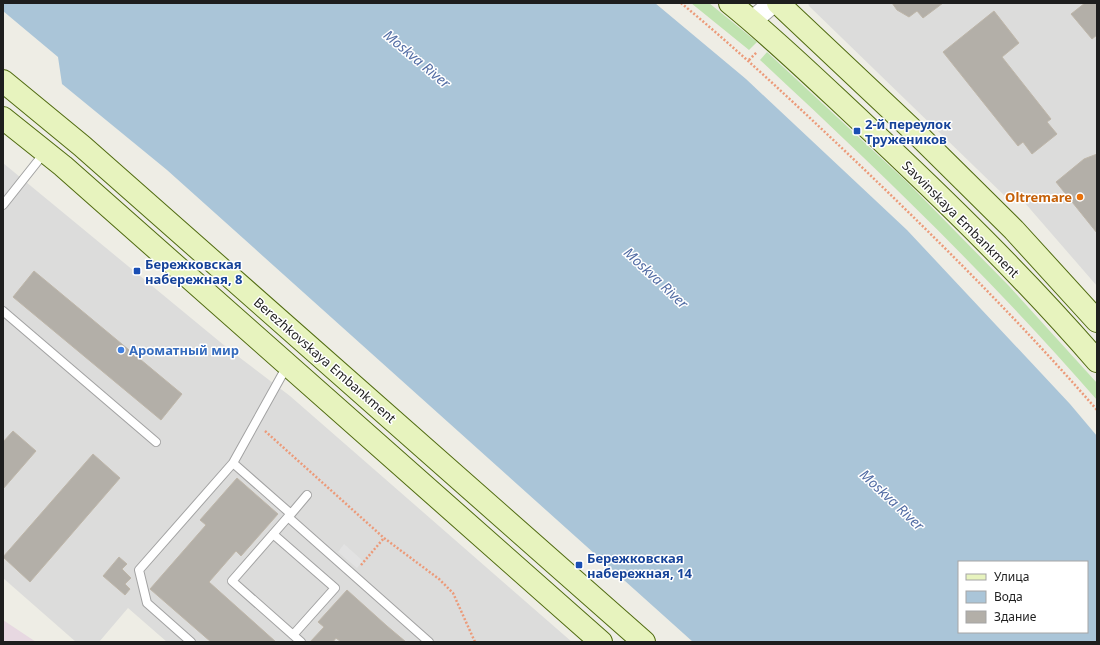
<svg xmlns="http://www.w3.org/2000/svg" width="1100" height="645" font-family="'Noto Sans',sans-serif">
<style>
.residential{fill:#dcdcdb}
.industrial{fill:#e7d8e1}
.grass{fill:#c0e3b0}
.parking{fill:#e2e2e2}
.water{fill:#aac5d8;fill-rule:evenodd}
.building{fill:#b3afa8;stroke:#beb6a9}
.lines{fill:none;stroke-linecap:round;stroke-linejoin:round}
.service-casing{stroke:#a2a2a2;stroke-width:10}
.tertiary-casing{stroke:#a2a2a2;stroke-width:21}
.secondary-casing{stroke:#506b10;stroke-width:24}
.path{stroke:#ec9a79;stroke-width:2.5;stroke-dasharray:2 2;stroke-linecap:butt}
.service{stroke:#fff;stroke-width:8}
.tertiary{stroke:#fff;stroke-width:19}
.secondary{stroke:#e7f3be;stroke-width:22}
.transit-dot{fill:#1a4fb4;stroke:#fff;stroke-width:1.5}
.food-dot{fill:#e8710a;stroke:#fff;stroke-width:1.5}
.shop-dot{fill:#3f7fe0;stroke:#fff;stroke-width:1.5}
.labels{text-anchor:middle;stroke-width:3;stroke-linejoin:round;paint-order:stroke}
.transit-label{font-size:13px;font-weight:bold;fill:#164399;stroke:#fff;text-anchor:start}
.food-label{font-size:13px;font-weight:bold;fill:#c56008;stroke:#fff;text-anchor:end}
.street-label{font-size:13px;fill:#1e1e1e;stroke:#fff}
.shop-label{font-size:13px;font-weight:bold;fill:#366cbe;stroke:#fff;text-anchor:start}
.water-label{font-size:14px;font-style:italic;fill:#546ea5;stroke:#fff}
</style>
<rect width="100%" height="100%" fill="#eeede5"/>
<path class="residential" d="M808,3H1097V286L1018,195L1010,201L809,6Z
M3,163L231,351L290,396L572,642H167L128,608L99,642H76L3,578Z"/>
<path class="industrial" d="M3,620L36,642H3Z"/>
<path class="grass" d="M691,3H709L757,42L749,50Z
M767,52L907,182L1009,286L1097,383V400C992,279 877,169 760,60Z"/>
<path class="parking" d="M344,544L363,561L357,568L338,552Z"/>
<path class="water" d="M3,3H655L746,79L907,230L1070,404L1097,436V642H693L167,170L62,84L58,57L3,11ZM959,562H1087V632H959Z"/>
<path class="building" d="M892,3H943L923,18L917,11L909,17L897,10Z
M1085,3H1097V35L1092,39L1071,14Z
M994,11L1019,43L1002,57L1051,119L1047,122L1057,134L1032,154L1023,142L1018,146L943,52Z
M1097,154V233L1056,182L1084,159Z
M34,271L182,394L161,420L13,297Z
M13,431L36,451L3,489V442Z
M93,454L120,478L30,582L3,557Z
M237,478L278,514L241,556L236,551L209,582L276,642H211L150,589L206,525L200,520Z
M119,557L127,564L122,569L131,578L125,584L130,589L125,595L103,576Z
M347,590L387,626L406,642H341L336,638L333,642H310L324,627L318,622Z"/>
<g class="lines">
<g class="service-casing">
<path id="service" d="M3,205L45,152
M3,311L156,442
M233,463L291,514L288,517L429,642
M291,514L307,495
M288,517L232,581L301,642
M273,534L335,588L293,635
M191,642L147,603L139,570L233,463L287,366"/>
</g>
<g class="tertiary-casing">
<path id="tertiary" d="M752,21L773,3"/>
</g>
<g class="secondary-casing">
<path id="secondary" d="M730,3C777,41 820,83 864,124C945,200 1024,277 1097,361
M778,3L917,134L1014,230L1097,321
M3,81L82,146L644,642
M3,118L63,166L601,642"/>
</g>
<path class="path" d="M681,3C738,50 791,100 845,151C932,234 1018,319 1097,410
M749,60L757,52
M265,431L384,538L439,579L453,593L475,642
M361,565L384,538"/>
<use href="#service" class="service"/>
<use href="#tertiary" class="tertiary"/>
<use href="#secondary" class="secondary"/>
</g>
<g class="transit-dot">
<rect x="853" y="127" width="8" height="8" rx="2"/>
<rect x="133" y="267" width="8" height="8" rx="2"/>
<rect x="575" y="561" width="8" height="8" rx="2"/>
</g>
<circle class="food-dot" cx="1080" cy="197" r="4"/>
<circle class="shop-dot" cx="121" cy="350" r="4"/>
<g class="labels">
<g class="transit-label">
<text x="865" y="129">2-й переулок<tspan x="865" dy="15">Тружеников</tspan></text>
<text x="145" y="269">Бережковская<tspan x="145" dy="15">набережная, 8</tspan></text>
<text x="587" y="563">Бережковская<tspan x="587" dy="15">набережная, 14</tspan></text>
</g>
<g class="food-label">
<text x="1072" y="202">Oltremare</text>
</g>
<g class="street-label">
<text transform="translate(961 219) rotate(45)" y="5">Savvinskaya Embankment</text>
<text transform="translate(325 360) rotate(41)" y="5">Berezhkovskaya Embankment</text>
</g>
<g class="shop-label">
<text x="129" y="355">Ароматный мир</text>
</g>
<g class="water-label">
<text transform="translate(417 59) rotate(40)" y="5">Moskva River</text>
<text transform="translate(656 278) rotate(43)" y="5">Moskva River</text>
<text transform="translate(892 500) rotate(43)" y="5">Moskva River</text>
</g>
</g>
<rect width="1100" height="645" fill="none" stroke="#1e1e1e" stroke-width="8"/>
<rect x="958" y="561" width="130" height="72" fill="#ffffff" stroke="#a5a5a5"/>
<rect x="966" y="574" width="20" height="6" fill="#e7f3be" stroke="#a5a5a5"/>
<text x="994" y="581" font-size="12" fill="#1e1e1e">Улица</text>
<rect x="966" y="591" width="20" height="12" fill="#aac5d8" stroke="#a5a5a5"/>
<text x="994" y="601" font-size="12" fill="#1e1e1e">Вода</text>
<rect x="966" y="611" width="20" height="12" fill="#b3afa8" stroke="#a5a5a5"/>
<text x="994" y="621" font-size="12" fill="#1e1e1e">Здание</text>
</svg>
